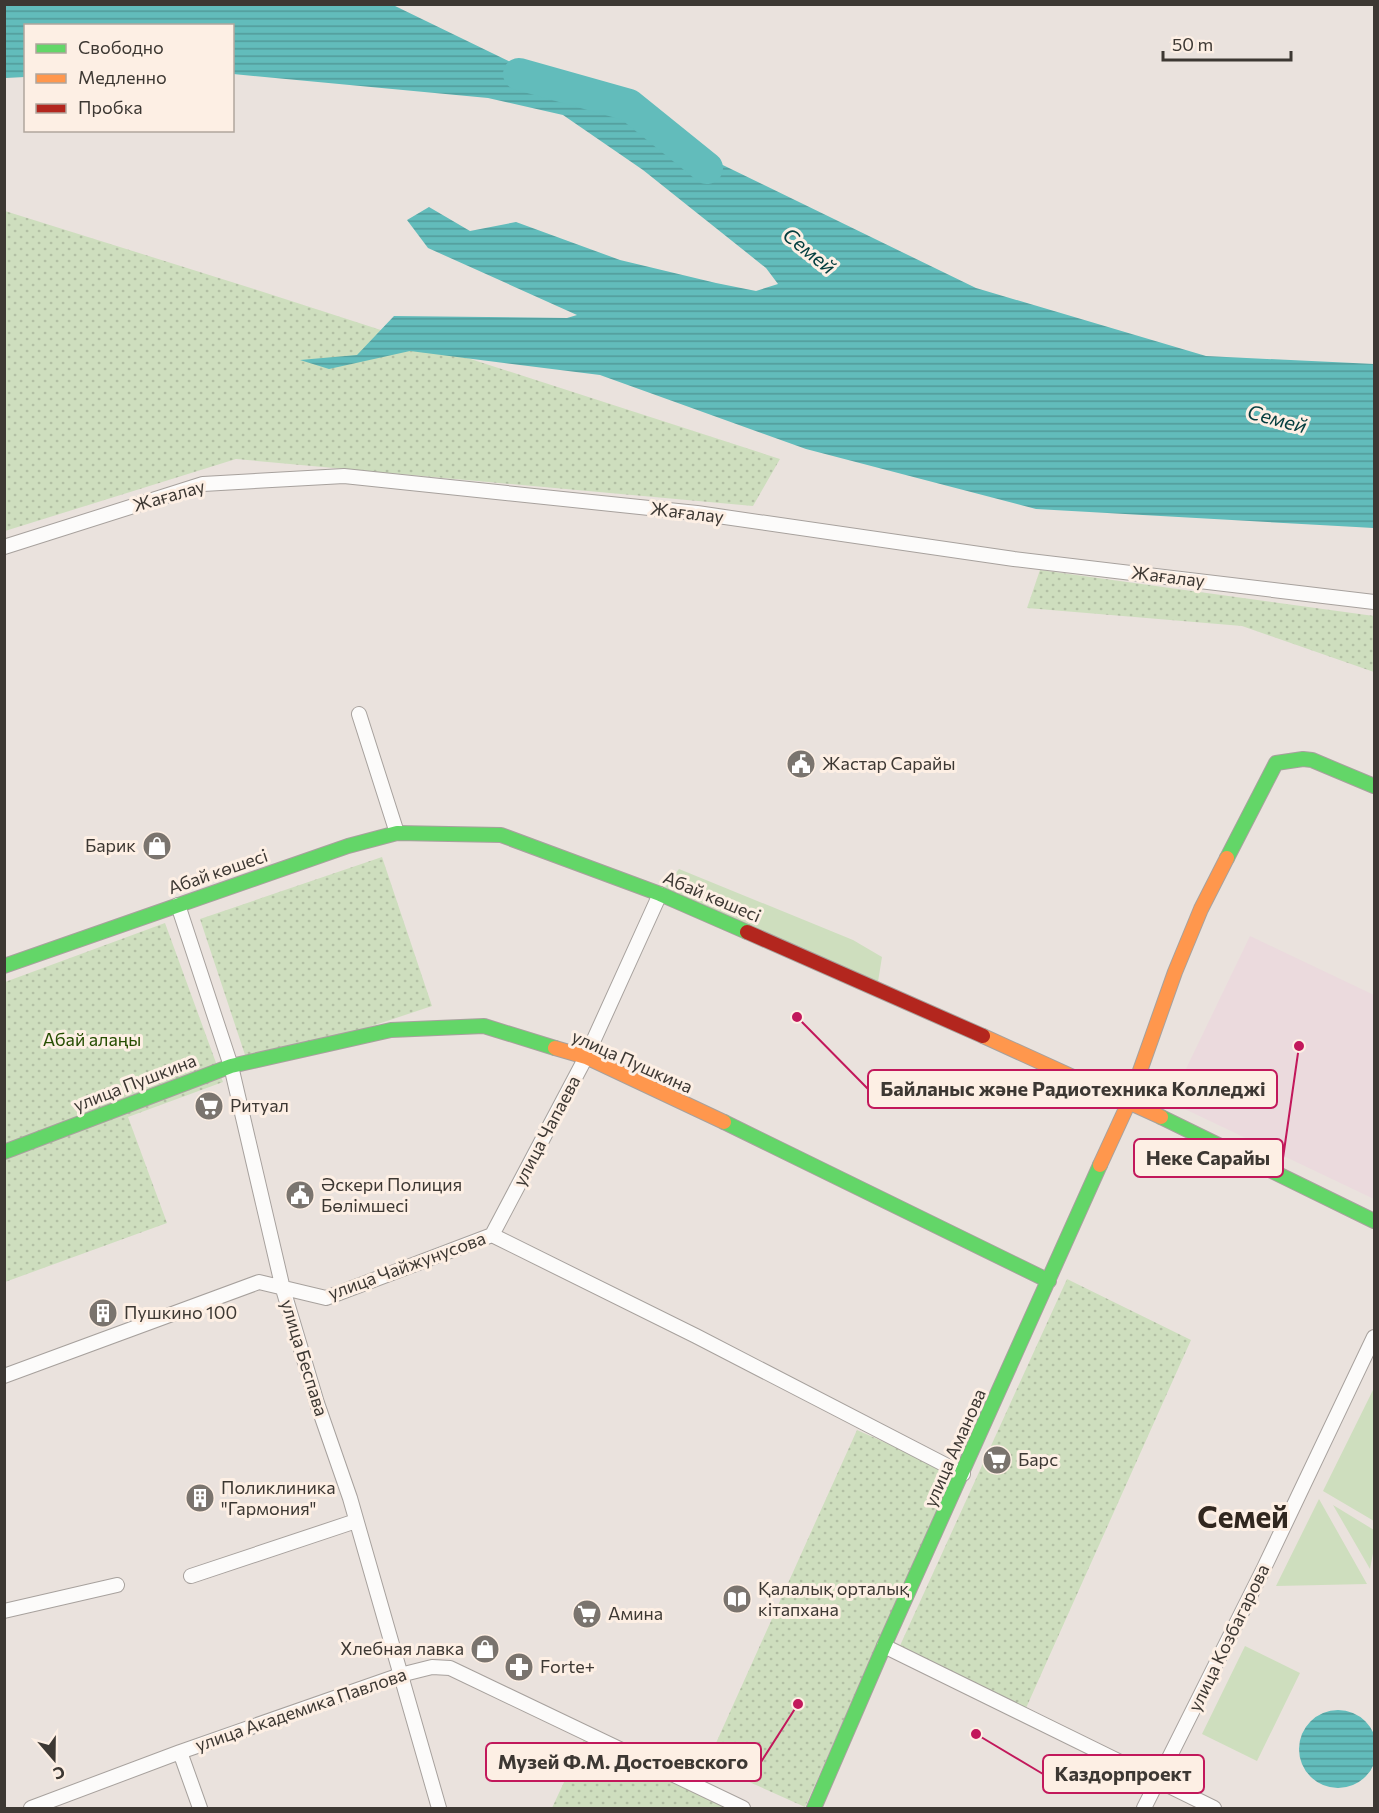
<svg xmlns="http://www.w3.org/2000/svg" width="1379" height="1813" font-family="Commissioner,sans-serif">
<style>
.commercial{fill:#ebdadd}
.grass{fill:#cedebe}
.park{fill:url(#park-dots)}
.water{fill:url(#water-rules)}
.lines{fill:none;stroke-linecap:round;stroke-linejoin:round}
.river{stroke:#62bcbb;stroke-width:32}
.street-casing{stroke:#a7a19d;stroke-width:16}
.fast-casing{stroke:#a7a19d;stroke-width:16}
.slow-casing{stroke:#a7a19d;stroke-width:16}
.jam-casing{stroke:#a7a19d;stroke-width:16}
.street{stroke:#fcfbfa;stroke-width:14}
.fast{stroke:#63d668;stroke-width:14}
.slow{stroke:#ff974d;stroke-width:14}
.jam{stroke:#b3261e;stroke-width:14}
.labels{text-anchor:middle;stroke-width:6;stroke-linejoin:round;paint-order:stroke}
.street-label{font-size:18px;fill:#3d3833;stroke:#fdefe4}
.poi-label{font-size:18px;fill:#3d3833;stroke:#fdefe4;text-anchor:start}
.park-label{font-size:18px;fill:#254d00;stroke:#fdefe4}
.water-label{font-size:20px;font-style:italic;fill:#023d3e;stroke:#fdefe4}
.town-label{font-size:30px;font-weight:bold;fill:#31271f;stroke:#fdefe4}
.leader{fill:none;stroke:#c2185b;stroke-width:2}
.callout-dot{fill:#c2185b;stroke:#fdefe4;stroke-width:2}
.callout{fill:#fdefe4;stroke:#c2185b;stroke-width:2}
.callout-label{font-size:20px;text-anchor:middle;font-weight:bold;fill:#3d3833}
</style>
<defs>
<pattern id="park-dots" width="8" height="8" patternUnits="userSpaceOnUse" patternTransform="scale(1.5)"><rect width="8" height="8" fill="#cedebe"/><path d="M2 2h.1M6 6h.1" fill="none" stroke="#b2bfa4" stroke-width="1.8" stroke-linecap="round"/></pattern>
<pattern id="water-rules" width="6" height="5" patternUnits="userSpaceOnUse" patternTransform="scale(1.5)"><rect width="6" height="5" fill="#62bcbb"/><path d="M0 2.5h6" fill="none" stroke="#529a99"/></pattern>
</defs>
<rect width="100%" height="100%" fill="#eae2dd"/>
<path class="commercial" d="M1250,936L1374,995V1199L1170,1102Z"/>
<path class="grass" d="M679,869L853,940L882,957L877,988L660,894Z
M1374,1388V1521L1323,1491Z
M1319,1499L1367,1584L1276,1586Z
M1333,1505L1374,1530V1548L1370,1569Z
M1245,1646L1300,1673L1257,1761L1202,1734Z"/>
<path class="park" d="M5,211L254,289L780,459L753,506L236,459L5,531Z
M1040,570L1374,616V672L1242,626L1027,608Z
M382,857L432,1006L249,1067L200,919Z
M165,923L223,1082L128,1117L167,1223L5,1282V982Z
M1067,1279L1191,1340L1026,1708L898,1650Z
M857,1430L954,1473L805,1807L707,1763Z
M584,1739L735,1808H552Z"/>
<path class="water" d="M5,4L393,5L976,288L1206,356L1374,364V528L1036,509L806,449L600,375L410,351L329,369L300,360L357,355L394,316L567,318L577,315L428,248L407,220L429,207L470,231L516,222L620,260L716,283L756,291L778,284L766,268L643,170L563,115L488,98L233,74L232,26H26L25,77L5,78Z
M1299 1749a39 39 0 1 1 78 0a39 39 0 1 1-78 0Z"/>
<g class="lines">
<path class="river" d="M519,74L629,105L707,168"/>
<g class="street-casing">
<path id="street" d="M4,547L203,484L344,476L697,513L1014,559L1374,602
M359,714L397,833
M178,905L231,1066L283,1289L317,1403L350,1498L439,1808
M492,1235L586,1057L660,894
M4,1376L259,1282L326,1298L492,1235L696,1336L963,1474
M191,1576L356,1521
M4,1611L117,1585
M884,1646L1214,1808
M180,1752L200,1808
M31,1808L180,1752L400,1675L432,1667L450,1668L743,1808
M1144,1808L1264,1568L1374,1337"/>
</g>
<g class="fast-casing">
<path id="fast" d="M1227,858L1276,763L1303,759L1312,760L1374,786
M4,966L348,846L397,833L501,835L660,894L747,932
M1161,1117L1374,1221
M724,1122L1049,1281
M4,1152L231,1066L391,1030L484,1026L555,1048
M814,1808L884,1646L1100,1165"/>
</g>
<g class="slow-casing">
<path id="slow" d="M983,1036L1161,1117
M555,1048L586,1057L724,1122
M1100,1165L1129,1102L1175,972L1201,909L1227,858"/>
</g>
<g class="jam-casing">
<path id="jam" d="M747,932L983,1036"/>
</g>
<use href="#street" class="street"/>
<use href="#fast" class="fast"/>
<use href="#slow" class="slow"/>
<use href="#jam" class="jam"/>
</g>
<defs>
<g id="civic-disc" transform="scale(1.5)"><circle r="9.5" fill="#7a746e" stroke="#fdefe4"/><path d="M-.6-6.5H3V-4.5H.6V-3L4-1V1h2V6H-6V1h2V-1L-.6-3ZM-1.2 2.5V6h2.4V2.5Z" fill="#fff"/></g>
<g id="shop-disc" transform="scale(1.5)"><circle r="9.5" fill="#7a746e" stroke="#fdefe4"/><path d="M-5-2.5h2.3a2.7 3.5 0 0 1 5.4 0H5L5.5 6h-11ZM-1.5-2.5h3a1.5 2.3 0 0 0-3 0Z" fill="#fff"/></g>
<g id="supermarket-disc" transform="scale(1.5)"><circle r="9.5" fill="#7a746e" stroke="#fdefe4"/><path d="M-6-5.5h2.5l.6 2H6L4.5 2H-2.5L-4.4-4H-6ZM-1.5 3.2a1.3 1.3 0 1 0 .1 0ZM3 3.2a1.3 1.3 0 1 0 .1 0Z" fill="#fff"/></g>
<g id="building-disc" transform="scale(1.5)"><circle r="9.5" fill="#7a746e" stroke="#fdefe4"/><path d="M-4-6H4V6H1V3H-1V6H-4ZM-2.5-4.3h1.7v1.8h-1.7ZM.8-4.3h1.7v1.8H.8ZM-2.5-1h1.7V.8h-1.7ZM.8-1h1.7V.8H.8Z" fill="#fff"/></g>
<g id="library-disc" transform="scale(1.5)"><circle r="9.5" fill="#7a746e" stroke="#fdefe4"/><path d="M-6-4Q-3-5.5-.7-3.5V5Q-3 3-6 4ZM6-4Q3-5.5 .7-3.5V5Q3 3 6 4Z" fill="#fff"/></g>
<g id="pharmacy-disc" transform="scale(1.5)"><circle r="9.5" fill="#7a746e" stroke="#fdefe4"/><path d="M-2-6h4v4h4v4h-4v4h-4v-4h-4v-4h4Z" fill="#fff"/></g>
</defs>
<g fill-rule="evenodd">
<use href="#civic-disc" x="801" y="764"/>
<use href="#shop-disc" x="157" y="846"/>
<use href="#supermarket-disc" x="209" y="1106"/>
<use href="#civic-disc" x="300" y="1195"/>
<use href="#building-disc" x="103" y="1313"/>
<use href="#supermarket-disc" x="997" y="1460"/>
<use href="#building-disc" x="200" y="1498"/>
<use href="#library-disc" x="737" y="1599"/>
<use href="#supermarket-disc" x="587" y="1614"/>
<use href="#shop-disc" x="485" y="1649"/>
<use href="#pharmacy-disc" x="519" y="1667"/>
</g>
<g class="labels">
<g class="street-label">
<text transform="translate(169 496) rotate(-16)" y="6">Жағалау</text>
<text transform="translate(687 513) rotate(7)" y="6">Жағалау</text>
<text transform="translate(1168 577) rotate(7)" y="6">Жағалау</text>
<text transform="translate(218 872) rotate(-19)" y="6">Абай көшесі</text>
<text transform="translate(712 897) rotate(23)" y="6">Абай көшесі</text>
<text transform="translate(632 1062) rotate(24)" y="6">улица Пушкина</text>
<text transform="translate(135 1083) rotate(-21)" y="6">улица Пушкина</text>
<text transform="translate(547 1131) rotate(-62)" y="6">улица Чапаева</text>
<text transform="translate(407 1266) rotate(-20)" y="6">улица Чайжунусова</text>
<text transform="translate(304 1358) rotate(73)" y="6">улица Беспава</text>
<text transform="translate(955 1448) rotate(-66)" y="6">улица Аманова</text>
<text transform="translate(1229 1638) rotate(-64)" y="6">улица Козбагарова</text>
<text transform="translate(301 1710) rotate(-19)" y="6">улица Академика Павлова</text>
</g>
<g class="poi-label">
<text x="822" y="770">Жастар Сарайы</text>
<text x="136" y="852" text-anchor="end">Барик</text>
<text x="230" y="1112">Ритуал</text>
<text x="321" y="1191">Әскери Полиция<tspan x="321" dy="21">Бөлімшесі</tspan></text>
<text x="124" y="1319">Пушкино 100</text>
<text x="1018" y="1466">Барс</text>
<text x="221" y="1494">Поликлиника<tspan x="221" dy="21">"Гармония"</tspan></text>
<text x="758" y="1595">Қалалық орталық<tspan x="758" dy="21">кітапхана</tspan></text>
<text x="608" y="1620">Амина</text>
<text x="464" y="1655" text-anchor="end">Хлебная лавка</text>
<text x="540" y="1673">Forte+</text>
</g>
<g class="park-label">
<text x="92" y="1046">Абай алаңы</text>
</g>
<g class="water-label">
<text transform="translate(809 251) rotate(39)" y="7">Семей</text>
<text transform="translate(1277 419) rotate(15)" y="7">Семей</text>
</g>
<g class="town-label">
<text x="1243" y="1528">Семей</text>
</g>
</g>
<path class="leader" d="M797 1017L868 1089M1299 1046L1283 1158M798 1704L761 1762M976 1734L1043 1774"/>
<g class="callout-dot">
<circle cx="797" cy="1017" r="6"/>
<circle cx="1299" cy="1046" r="6"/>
<circle cx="798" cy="1704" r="6"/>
<circle cx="976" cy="1734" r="6"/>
</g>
<g class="callout">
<rect x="868" y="1070" width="409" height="38" rx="6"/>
<rect x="1134" y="1139" width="149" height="38" rx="6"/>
<rect x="486" y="1743" width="275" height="38" rx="6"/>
<rect x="1043" y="1755" width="161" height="38" rx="6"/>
</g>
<g class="callout-label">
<text x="1073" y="1096">Байланыс және Радиотехника Колледжі</text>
<text x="1208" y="1165">Неке Сарайы</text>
<text x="623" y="1769">Музей Ф.М. Достоевского</text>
<text x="1123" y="1781">Каздорпроект</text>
</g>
<rect width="1379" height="1813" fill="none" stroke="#3d3833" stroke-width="12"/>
<rect x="24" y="24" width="210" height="108" fill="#fdefe4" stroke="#b0a69d" stroke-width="1.5"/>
<rect x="36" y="44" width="30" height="9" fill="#63d668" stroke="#b0a69d" stroke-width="1.5"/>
<text x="78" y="54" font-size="18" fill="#3d3833">Свободно</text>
<rect x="36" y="74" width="30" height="9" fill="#ff974d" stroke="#b0a69d" stroke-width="1.5"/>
<text x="78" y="84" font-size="18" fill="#3d3833">Медленно</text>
<rect x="36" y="104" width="30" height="9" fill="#b3261e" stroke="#b0a69d" stroke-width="1.5"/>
<text x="78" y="114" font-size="18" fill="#3d3833">Пробка</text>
<g transform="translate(54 1759) rotate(160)" stroke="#fdefe4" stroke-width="4.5" paint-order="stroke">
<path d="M0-4.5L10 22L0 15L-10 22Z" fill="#3d3833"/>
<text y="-9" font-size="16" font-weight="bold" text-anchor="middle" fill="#3d3833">С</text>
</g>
<path d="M1163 51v9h128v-9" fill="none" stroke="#3d3833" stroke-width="3"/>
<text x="1172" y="51" font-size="18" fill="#3d3833" stroke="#fdefe4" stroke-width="4.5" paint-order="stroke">50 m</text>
</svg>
